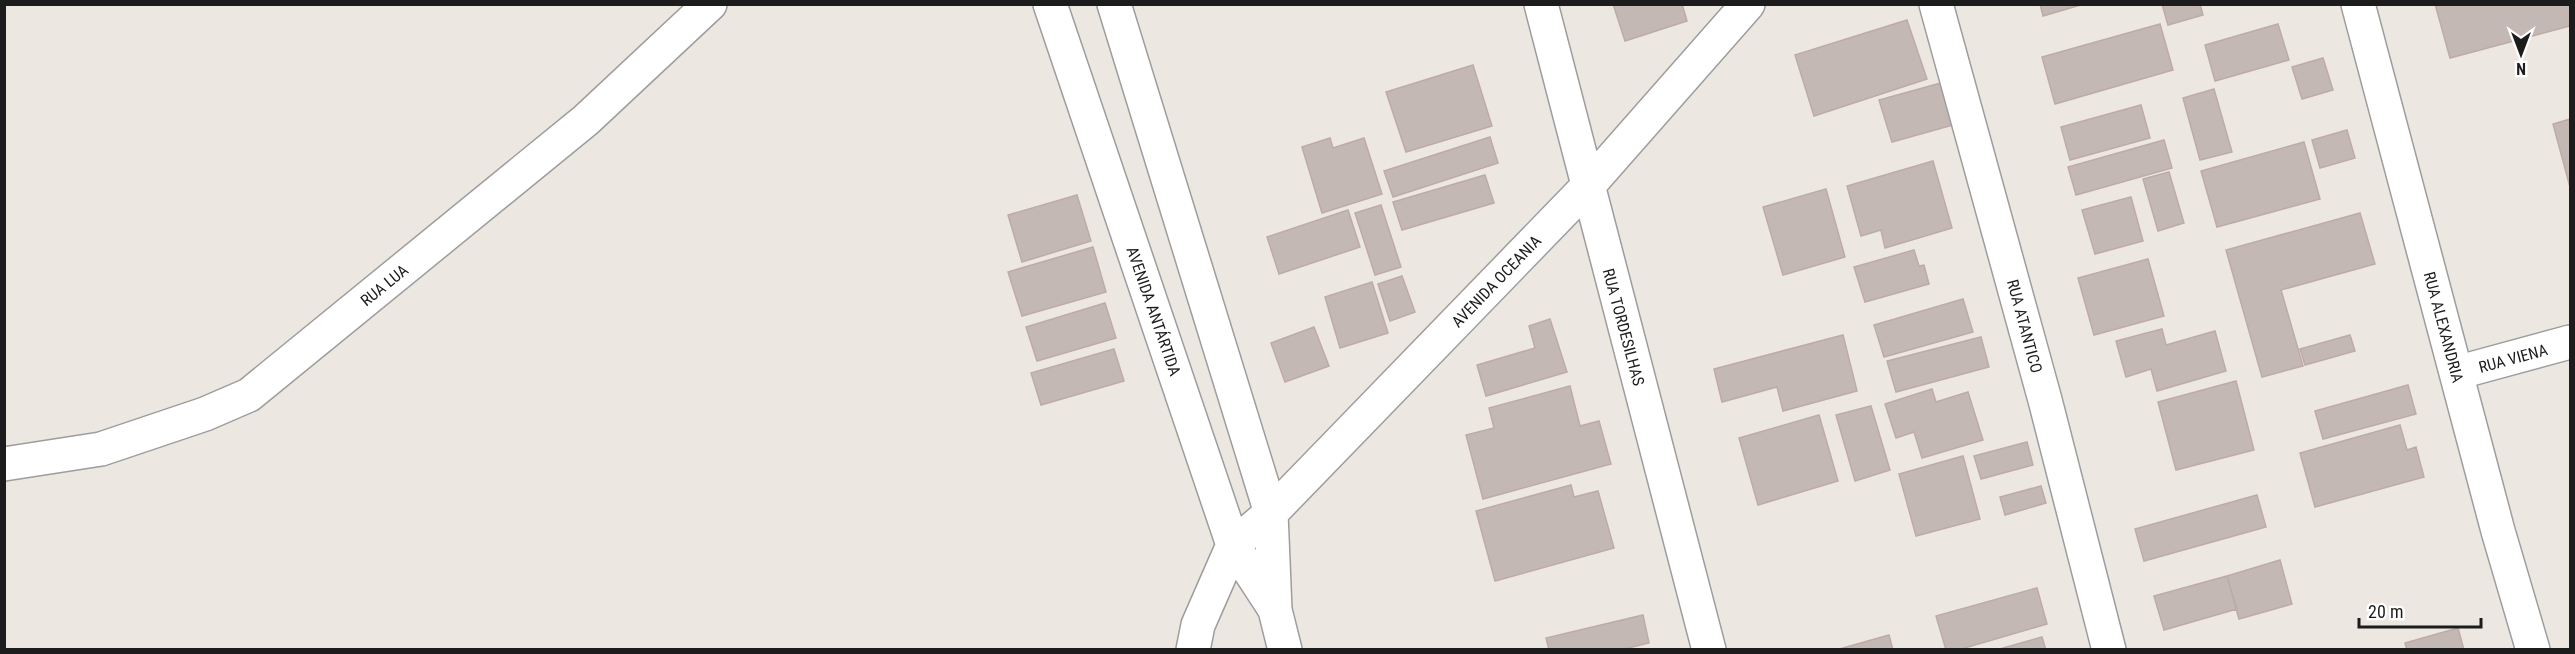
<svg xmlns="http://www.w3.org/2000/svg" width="2575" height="654" font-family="'Roboto Condensed',sans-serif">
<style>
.building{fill:#c4b8b5;stroke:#beaba5;stroke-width:1.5}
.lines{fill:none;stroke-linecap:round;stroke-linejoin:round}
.street-casing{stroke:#9d9d9d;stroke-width:36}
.street{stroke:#fff;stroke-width:33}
.labels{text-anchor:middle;stroke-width:5;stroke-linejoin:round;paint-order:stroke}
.street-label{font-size:16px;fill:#1c1c1c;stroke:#fff}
</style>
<rect width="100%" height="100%" fill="#ede7e1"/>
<path class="building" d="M1613,4H1682L1687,21L1625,41Z
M2040,4H2084L2043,16Z
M2162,4H2200L2203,15L2168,25Z
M2435,4H2570V26L2450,58Z
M1907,20L1927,79L1814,116L1795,55Z
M2160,24L2173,70L2055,104L2042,57Z
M2278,24L2289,60L2215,81L2205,45Z
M2323,58L2333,90L2302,99L2292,67Z
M1473,65L1492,126L1406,152L1386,92Z
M1948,81L1960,123L1892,142L1879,100Z
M2214,89L2232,152L2200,160L2183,98Z
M2141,105L2150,138L2070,160L2061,127Z
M2570,119V187L2553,124Z
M2347,130L2355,158L2320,168L2312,140Z
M1490,137L1498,163L1393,197L1384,171Z
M1330,138L1333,148L1364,138L1382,194L1322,213L1302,147Z
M2164,140L2172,168L2076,195L2068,167Z
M2304,142L2320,199L2217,227L2201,171Z
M1933,161L1952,228L1885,248L1881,230L1861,236L1847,186Z
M2169,172L2184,223L2158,231L2143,179Z
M1485,175L1494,203L1402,230L1393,202Z
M1826,189L1845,257L1783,275L1763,207Z
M1077,195L1091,241L1022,262L1008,215Z
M2131,197L2143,241L2095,254L2082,210Z
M1381,205L1401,267L1375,275L1355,213Z
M1348,210L1360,247L1279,274L1267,237Z
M2360,213L2375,264L2281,290L2303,366L2262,377L2226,250Z
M1093,247L1106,292L1022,316L1008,272Z
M1914,250L1919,266L1924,265L1929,284L1865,302L1854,267Z
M2148,259L2164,316L2094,335L2078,278Z
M1402,276L1415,312L1390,321L1378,284Z
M1372,282L1388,333L1340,348L1325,297Z
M1963,299L1973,332L1884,357L1874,325Z
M1105,303L1116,338L1037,361L1026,327Z
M1550,319L1567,372L1486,396L1477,365L1535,348L1529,326Z
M1314,327L1329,366L1285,382L1271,343Z
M2162,329L2166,345L2215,331L2226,371L2157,391L2151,369L2126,377L2116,341Z
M1843,335L1857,391L1783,411L1777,387L1722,402L1714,369Z
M2350,335L2355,351L2305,365L2300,349Z
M1981,337L1989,367L1896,392L1887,361Z
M1114,349L1124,381L1041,405L1031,373Z
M2236,381L2254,450L2176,470L2158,402Z
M2408,385L2416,414L2323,439L2315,411Z
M1570,386L1580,426L1599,421L1611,464L1483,499L1466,435L1494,428L1489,408Z
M1932,389L1936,402L1968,392L1983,440L1922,458L1914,432L1896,438L1885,404Z
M1871,406L1890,470L1855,481L1836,415Z
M1819,415L1838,481L1758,505L1739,438Z
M2400,425L2407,450L2416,447L2424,477L2315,507L2300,453Z
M2027,442L2033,465L1981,479L1974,456Z
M1963,456L1980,519L1916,536L1899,474Z
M1571,485L1574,497L1598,491L1614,548L1495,581L1476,511Z
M2041,486L2046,503L2005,515L2000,497Z
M2257,495L2266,527L2144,561L2135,529Z
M2280,560L2292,604L2239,619L2227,576Z
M2227,576L2237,609L2164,630L2154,596Z
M2037,588L2047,624L1958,650H1946L1936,616Z
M1643,615L1649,643L1620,650H1549L1546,638Z
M2458,628L2464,650H2407L2405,643Z
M1889,635L1893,650H1836Z
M2042,637L2046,650H1996Z"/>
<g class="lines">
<g class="street-casing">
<path id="street" d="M1050,4L1233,545L1274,608
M1114,4L1271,513L1275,610L1285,650
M1541,4L1709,650
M1936,4L2045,400L2109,650
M2358,4L2498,531L2533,650
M2456,373L2570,342
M4,464L101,449L205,414L249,395L586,120L710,4
M1193,650L1198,625L1233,545L1271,513L1587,187L1748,4"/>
</g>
<use href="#street" class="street"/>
</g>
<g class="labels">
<g class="street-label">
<text transform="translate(1496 281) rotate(-46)" y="6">AVENIDA OCEANIA</text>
<text transform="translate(384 285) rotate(-39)" y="6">RUA LUA</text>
<text transform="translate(1154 311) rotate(71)" y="6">AVENIDA ANTÁRTIDA</text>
<text transform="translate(2025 326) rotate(75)" y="6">RUA ATANTICO</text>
<text transform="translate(1624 327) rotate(75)" y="6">RUA TORDESILHAS</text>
<text transform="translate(2444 327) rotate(75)" y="6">RUA ALEXANDRIA</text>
<text transform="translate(2513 358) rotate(-15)" y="6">RUA VIENA</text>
</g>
</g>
<rect width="2575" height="654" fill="none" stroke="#1c1c1c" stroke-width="12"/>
<g transform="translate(2521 54) rotate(180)" stroke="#ffffff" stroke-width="4.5" paint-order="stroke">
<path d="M0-4.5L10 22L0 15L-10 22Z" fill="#1c1c1c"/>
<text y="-9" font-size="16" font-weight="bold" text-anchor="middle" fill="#1c1c1c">N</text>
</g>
<path d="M2359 618v9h122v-9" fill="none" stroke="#1c1c1c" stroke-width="3"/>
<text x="2368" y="618" font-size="18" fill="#1c1c1c" stroke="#ffffff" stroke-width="4.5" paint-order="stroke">20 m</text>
</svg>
